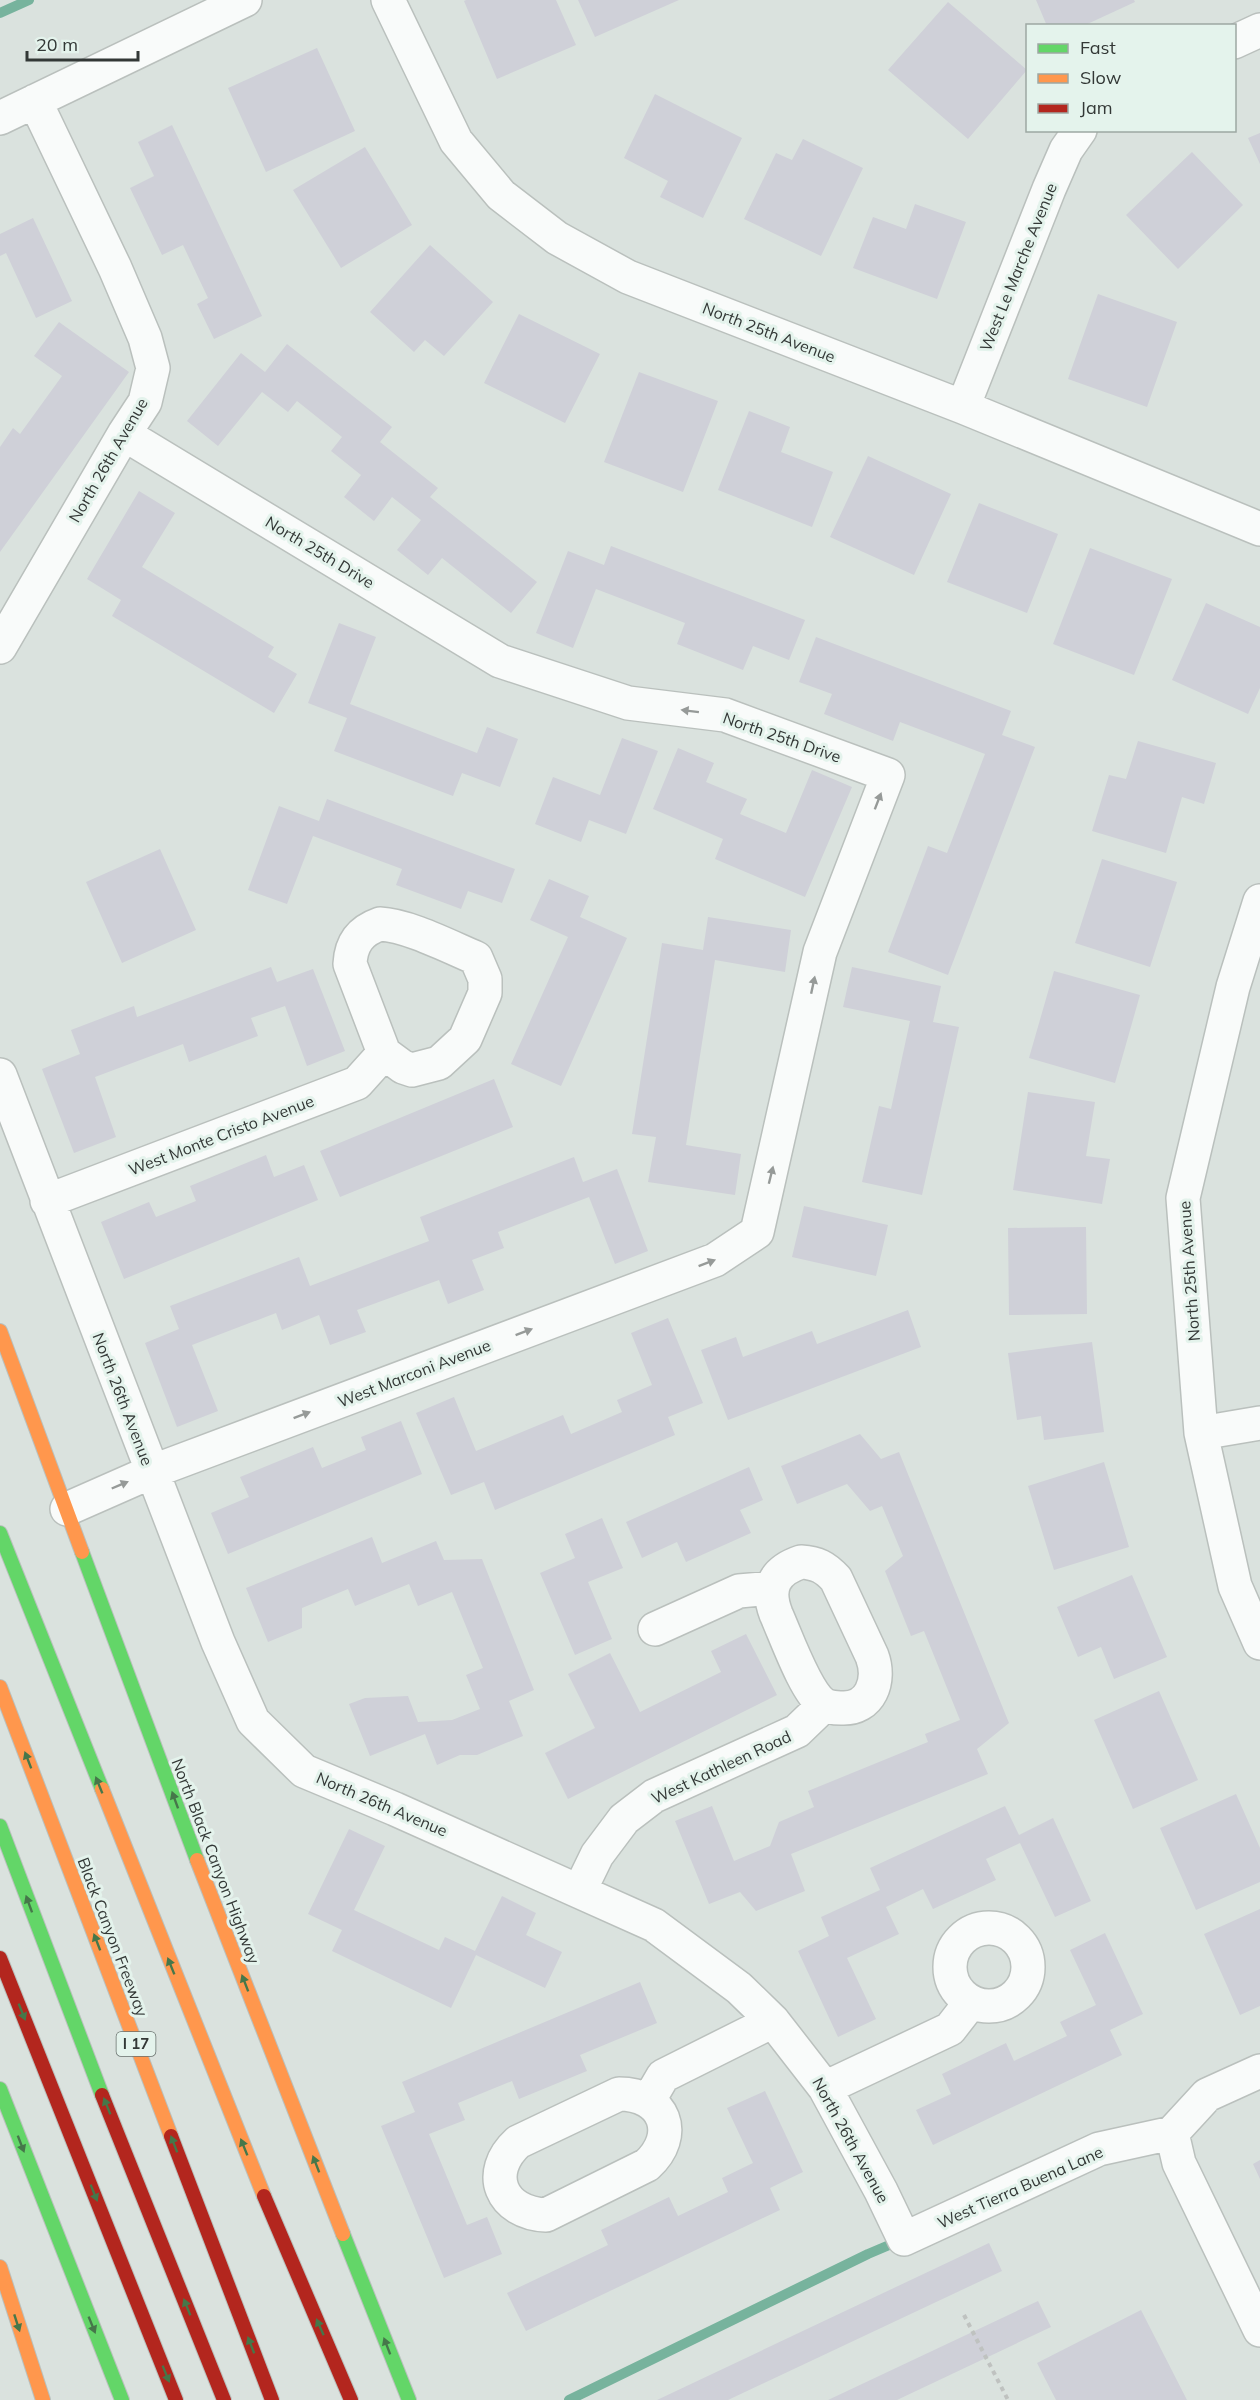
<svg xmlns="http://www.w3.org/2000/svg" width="1260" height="2400" font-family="Mulish,sans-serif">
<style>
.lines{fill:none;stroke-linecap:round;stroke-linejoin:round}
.stream{stroke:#77b39d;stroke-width:10}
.building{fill:#cfd0d8}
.street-casing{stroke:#bac0bd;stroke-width:36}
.fast-casing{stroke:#bac0bd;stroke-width:16}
.slow-casing{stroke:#bac0bd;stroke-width:16}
.jam-casing{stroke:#bac0bd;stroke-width:16}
.path{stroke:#bfc2c0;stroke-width:4;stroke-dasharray:4.5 4.5;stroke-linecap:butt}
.street{stroke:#f9fbfa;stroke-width:33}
.fast{stroke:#63d668;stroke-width:14}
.slow{stroke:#ff974d;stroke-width:14}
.jam{stroke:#b3261e;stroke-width:14}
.oneway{fill:#969a98}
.oneway2{fill:#46774a}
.labels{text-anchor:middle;stroke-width:6;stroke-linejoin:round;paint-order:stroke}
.shield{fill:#e4f3ec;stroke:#68706d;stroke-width:1.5}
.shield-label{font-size:15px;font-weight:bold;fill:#333836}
.street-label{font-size:16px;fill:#333836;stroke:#e4f3ec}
</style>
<rect width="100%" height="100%" fill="#dae2de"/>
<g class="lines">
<path class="stream" d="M0,13L29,0
M569,2400L868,2254L901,2240"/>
</g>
<path class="building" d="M466,0H556L576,45L497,79L464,1Z
M578,0H679L595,37Z
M1036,0H1134L1135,2L1083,26H1047Z
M948,2L1027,70L968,139L888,70Z
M317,48L355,131L266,172L228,88Z
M655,94L742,138L703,218L660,197L668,181L624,158Z
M172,125L262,316L214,339L197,304L208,298L183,245L162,255L130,188L154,176L138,142Z
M1260,133V164L1248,138Z
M803,139L863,168L821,256L744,219L776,153L792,160Z
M365,147L412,225L341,268L293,190Z
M1192,152L1243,205L1178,269L1126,215Z
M915,204L966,222L937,299L853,268L873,217L906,229Z
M33,218L72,301L36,318L6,253L0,256V234Z
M430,245L493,302L444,356L425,340L414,352L370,312Z
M1098,294L1177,322L1147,407L1068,379Z
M519,314L600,354L565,423L484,383Z
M59,322L129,372L0,552V447L13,428L20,434L62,376L34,356Z
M287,344L392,427L380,442L438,488L430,497L537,582L511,613L442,558L428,575L397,550L421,520L392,497L374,521L344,497L361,475L331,451L342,437L297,401L288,412L262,392L218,446L187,421L241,353L265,372Z
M639,372L718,401L683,492L604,462Z
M749,411L790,427L781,452L833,472L812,527L718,490Z
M868,456L951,494L914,575L830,537Z
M139,491L175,513L142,567L274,647L268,657L297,674L274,713L112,616L121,600L87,579Z
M979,503L1058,534L1027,613L947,582Z
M611,546L805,620L789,660L753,646L743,670L677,644L685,623L596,589L573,648L536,633L568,551L604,565Z
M1090,548L1172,579L1134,675L1053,644Z
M1206,603L1260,627V688L1248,714L1172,680Z
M339,623L376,637L350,704L477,753L487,727L518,739L500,787L462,773L453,796L334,751L347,718L308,703Z
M816,637L1011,711L1002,735L1035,747L948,975L888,952L928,846L947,853L985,754L900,722L893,741L824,714L832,694L799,682Z
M622,738L658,751L626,834L589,820L581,842L535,824L553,777L600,795Z
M1138,741L1216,763L1204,804L1182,797L1166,853L1092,831L1109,775L1126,779Z
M678,748L714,763L706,782L747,799L740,814L786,833L812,770L852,787L805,897L715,859L723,839L653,809Z
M327,799L515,869L502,903L468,891L461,909L396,885L402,869L313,836L287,904L248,890L279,806L319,821Z
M160,849L196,930L122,963L86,882Z
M1102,859L1177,882L1150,967L1075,943Z
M549,879L589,896L580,917L627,938L561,1086L511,1064L568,937L530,920Z
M708,917L791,930L785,972L715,960L686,1145L741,1154L735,1195L648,1182L656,1137L632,1134L662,943L703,950Z
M271,967L277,982L313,969L345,1051L307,1066L285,1006L251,1018L258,1036L189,1062L183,1044L95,1077L116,1137L74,1153L42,1069L80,1054L71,1030L134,1006L137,1017Z
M852,967L941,986L933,1022L959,1027L922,1195L862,1182L879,1106L891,1109L910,1021L843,1007Z
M1054,971L1140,995L1115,1083L1029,1058Z
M494,1079L513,1127L340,1197L320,1151Z
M1028,1092L1095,1102L1086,1156L1110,1159L1102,1204L1013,1190Z
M266,1155L274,1177L304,1165L318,1200L124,1279L101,1222L149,1202L156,1217L196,1201L190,1186Z
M574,1157L583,1182L617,1169L648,1251L615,1264L589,1197L498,1232L504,1248L472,1260L484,1290L448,1304L439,1280L357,1310L366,1332L330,1345L319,1315L282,1330L276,1313L192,1345L218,1411L177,1427L145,1343L179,1329L170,1306L299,1257L310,1286L429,1241L420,1217Z
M804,1206L888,1225L876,1276L792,1257Z
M1086,1227L1087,1314L1009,1315L1008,1228Z
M908,1310L921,1347L728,1420L701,1350L736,1337L743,1357L812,1331L817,1344Z
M668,1318L703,1403L668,1417L675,1435L495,1510L484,1482L451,1495L416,1413L454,1397L476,1451L563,1415L571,1434L622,1412L617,1400L652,1385L631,1333Z
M1092,1342L1104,1432L1044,1440L1041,1416L1017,1420L1008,1353Z
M401,1421L422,1474L228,1554L211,1513L249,1497L240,1477L313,1447L322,1468L366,1450L361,1437Z
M860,1434L881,1459L899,1452L1009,1723L977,1749L988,1774L791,1854L805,1891L756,1911L740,1892L709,1904L675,1821L712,1806L734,1861L770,1846L779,1822L814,1807L808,1791L928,1742L925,1734L960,1720L924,1631L911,1636L885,1571L903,1556L882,1506L870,1511L847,1484L797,1504L781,1466Z
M1104,1462L1129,1547L1054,1570L1028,1486Z
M749,1467L763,1500L740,1510L751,1533L686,1562L677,1542L642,1558L626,1522Z
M602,1518L623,1568L588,1582L612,1639L575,1655L540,1573L575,1558L565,1534Z
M372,1537L382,1563L436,1541L444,1560L482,1559L534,1690L509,1701L523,1736L477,1755H460L437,1765L425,1734L370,1756L349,1704L365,1698L408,1696L418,1722L452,1720L480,1709L466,1675L483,1668L452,1592L418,1606L409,1584L355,1606L348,1589L302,1608V1628L268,1642L246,1588Z
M1132,1575L1167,1657L1114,1679L1101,1647L1078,1657L1057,1607Z
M746,1634L777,1695L568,1799L545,1753L595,1728L568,1674L610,1653L640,1712L721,1672L711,1651Z
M1159,1691L1198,1780L1133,1809L1094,1720Z
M1236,1794L1260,1848V1882L1196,1910L1160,1828Z
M1005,1806L1019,1835L1053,1818L1091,1901L1055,1917L1020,1843L986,1859L996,1880L933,1909L923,1889L886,1907L899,1934L847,1958L876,2019L838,2037L798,1951L829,1936L821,1917L880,1890L870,1868Z
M349,1829L385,1846L354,1910L439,1950L445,1937L475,1951L502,1896L536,1913L526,1935L562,1952L545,1988L476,1955L451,2008L332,1951L342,1930L308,1914Z
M1260,1909V2006L1240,2015L1204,1934Z
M1105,1933L1143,2014L1110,2030L1122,2055L933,2145L916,2110L951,2094L942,2074L1006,2043L1014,2061L1067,2036L1060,2022L1096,2005L1070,1950Z
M640,1982L657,2023L580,2055L587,2071L519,2099L512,2081L458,2103L465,2120L429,2134L467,2225L487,2217L502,2254L444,2278L381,2126L415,2112L402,2082Z
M765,2091L803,2172L770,2188L780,2210L526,2331L507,2293L608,2245L601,2230L669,2197L678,2216L728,2192L722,2178L753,2163L727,2108Z
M1260,2160V2179L1253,2164Z
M989,2243L1002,2271L728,2400H657Z
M1038,2301L1051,2327L897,2400H828Z
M1141,2310L1187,2400H1056L1037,2363Z"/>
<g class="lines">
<g class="street-casing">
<path id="street" d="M388,0L456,141L501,195L557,238L628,277L963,407L1260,529
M1234,42L1260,30
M0,118L245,0
M963,407L1049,189L1066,150L1080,130
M0,647L124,434L145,402L153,368L145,338L115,268L35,101
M1260,901L1233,987L1183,1198L1201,1433L1235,1586L1260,1643
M380,924C407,925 450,947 476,958L485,979V993L465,1039L439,1063L412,1070L403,1067L384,1053L350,964C351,943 360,931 380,924Z
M0,1075L218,1642L253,1721L304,1771L395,1809L654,1925L739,1988L773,2021L825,2088L881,2191L904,2239L1099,2149L1172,2133L1207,2095L1260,2071
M47,1201L357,1083L384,1053
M1201,1433L1260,1423
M67,1509L151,1472L715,1260L757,1232L820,952L888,775L725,715L628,703L500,661L124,434
M801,1562C817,1563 825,1567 836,1579L872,1656C881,1680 871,1710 841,1708C835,1708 828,1707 823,1704C805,1691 786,1636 776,1614C766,1588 774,1571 801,1562Z
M655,1629L739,1591L772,1588
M580,1890L597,1855L624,1819L654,1796L797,1731L824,1705
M950 1967a39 39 0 1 1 78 0a39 39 0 1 1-78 0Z
M825,2088L950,2029L971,2002
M619,2094C665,2094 680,2135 647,2165L546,2215C501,2213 484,2173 518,2142Z
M649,2100L663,2076L773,2021
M1172,2133L1179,2163L1260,2330"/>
</g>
<g class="fast-casing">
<path id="fast" d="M0,1533L102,1789
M82,1552L197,1860
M0,1826L102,2095
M0,2089L122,2400
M343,2234L409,2400"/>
</g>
<g class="slow-casing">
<path id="slow" d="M0,1331L82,1552
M0,1687L171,2136
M102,1789L264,2196
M197,1860L343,2234
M0,2267L43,2400"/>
</g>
<g class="jam-casing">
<path id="jam" d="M0,1958L176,2400
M102,2095L224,2400
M171,2136L272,2400
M264,2196L351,2400"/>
</g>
<path class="path" d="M964,2315L1008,2400"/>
<use href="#street" class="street"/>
<use href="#fast" class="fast"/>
<use href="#slow" class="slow"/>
<use href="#jam" class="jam"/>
</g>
<defs><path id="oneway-solid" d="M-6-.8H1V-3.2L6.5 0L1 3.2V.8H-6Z" transform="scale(1.5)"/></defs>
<g class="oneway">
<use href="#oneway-solid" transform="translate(690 711) rotate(-173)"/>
<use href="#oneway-solid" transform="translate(878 801) rotate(-69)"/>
<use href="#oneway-solid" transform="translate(813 985) rotate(-78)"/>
<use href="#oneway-solid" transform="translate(771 1175) rotate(-76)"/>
<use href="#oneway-solid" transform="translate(707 1263) rotate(-21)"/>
<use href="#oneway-solid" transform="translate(524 1332) rotate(-21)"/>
<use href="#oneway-solid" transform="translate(302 1415) rotate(-21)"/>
<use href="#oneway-solid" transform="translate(120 1485) rotate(-23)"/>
</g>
<g class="oneway2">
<use href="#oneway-solid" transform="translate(28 1760) rotate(-111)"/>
<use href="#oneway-solid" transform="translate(99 1785) rotate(-112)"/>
<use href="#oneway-solid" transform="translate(175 1800) rotate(-110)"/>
<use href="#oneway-solid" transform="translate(29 1904) rotate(-110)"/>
<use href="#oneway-solid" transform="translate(97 1942) rotate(-111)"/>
<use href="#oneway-solid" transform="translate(171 1966) rotate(-112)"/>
<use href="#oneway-solid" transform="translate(245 1983) rotate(-111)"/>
<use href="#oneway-solid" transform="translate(22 2012) rotate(68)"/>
<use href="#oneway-solid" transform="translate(107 2106) rotate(-112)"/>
<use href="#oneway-solid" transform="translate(21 2144) rotate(69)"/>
<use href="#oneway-solid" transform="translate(174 2144) rotate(-111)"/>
<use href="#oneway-solid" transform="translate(244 2147) rotate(-112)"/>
<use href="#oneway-solid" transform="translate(316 2164) rotate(-111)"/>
<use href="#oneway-solid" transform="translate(94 2193) rotate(68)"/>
<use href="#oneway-solid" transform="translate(187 2307) rotate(-112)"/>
<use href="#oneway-solid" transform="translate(17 2323) rotate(72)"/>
<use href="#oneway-solid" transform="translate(92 2325) rotate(68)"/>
<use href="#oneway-solid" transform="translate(320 2327) rotate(-114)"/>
<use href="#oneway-solid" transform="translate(251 2345) rotate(-111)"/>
<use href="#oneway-solid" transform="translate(387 2346) rotate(-111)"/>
<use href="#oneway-solid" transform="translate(166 2374) rotate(68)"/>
</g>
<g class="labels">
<rect class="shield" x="116.5" y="2032" width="39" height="24" rx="4.5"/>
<g class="shield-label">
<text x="136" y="2049">I 17</text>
</g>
<g class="street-label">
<text transform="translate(1018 267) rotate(-68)" y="6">West Le Marche Avenue</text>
<text transform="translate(769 332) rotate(21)" y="6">North 25th Avenue</text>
<text transform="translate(108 460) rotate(-60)" y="6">North 26th Avenue</text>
<text transform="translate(320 552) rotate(31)" y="6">North 25th Drive</text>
<text transform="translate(782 737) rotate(19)" y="6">North 25th Drive</text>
<text transform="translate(221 1135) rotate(-21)" y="6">West Monte Cristo Avenue</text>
<text transform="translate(1189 1271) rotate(-94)" y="6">North 25th Avenue</text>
<text transform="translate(414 1373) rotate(-21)" y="6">West Marconi Avenue</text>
<text transform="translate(123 1399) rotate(69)" y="6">North 26th Avenue</text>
<text transform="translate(721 1767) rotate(-25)" y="6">West Kathleen Road</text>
<text transform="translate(382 1804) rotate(23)" y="6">North 26th Avenue</text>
<text transform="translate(216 1861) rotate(69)" y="6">North Black Canyon Highway</text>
<text transform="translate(113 1937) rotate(69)" y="6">Black Canyon Freeway</text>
<text transform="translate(851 2140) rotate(61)" y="6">North 26th Avenue</text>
<text transform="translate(1020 2187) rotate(-24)" y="6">West Tierra Buena Lane</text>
</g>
</g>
<rect x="1026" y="24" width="210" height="108" fill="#e4f3ec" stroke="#9da8a3" stroke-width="1.5"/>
<rect x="1038" y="44" width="30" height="9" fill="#63d668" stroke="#9da8a3" stroke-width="1.5"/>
<text x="1080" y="54" font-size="18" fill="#333836">Fast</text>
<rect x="1038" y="74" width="30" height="9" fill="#ff974d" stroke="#9da8a3" stroke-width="1.5"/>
<text x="1080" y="84" font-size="18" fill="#333836">Slow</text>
<rect x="1038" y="104" width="30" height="9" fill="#b3261e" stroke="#9da8a3" stroke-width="1.5"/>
<text x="1080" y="114" font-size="18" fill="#333836">Jam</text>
<path d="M27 51v9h111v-9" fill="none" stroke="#333836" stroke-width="3"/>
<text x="36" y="51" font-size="18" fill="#333836" stroke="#e4f3ec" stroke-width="4.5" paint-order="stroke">20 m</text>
</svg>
